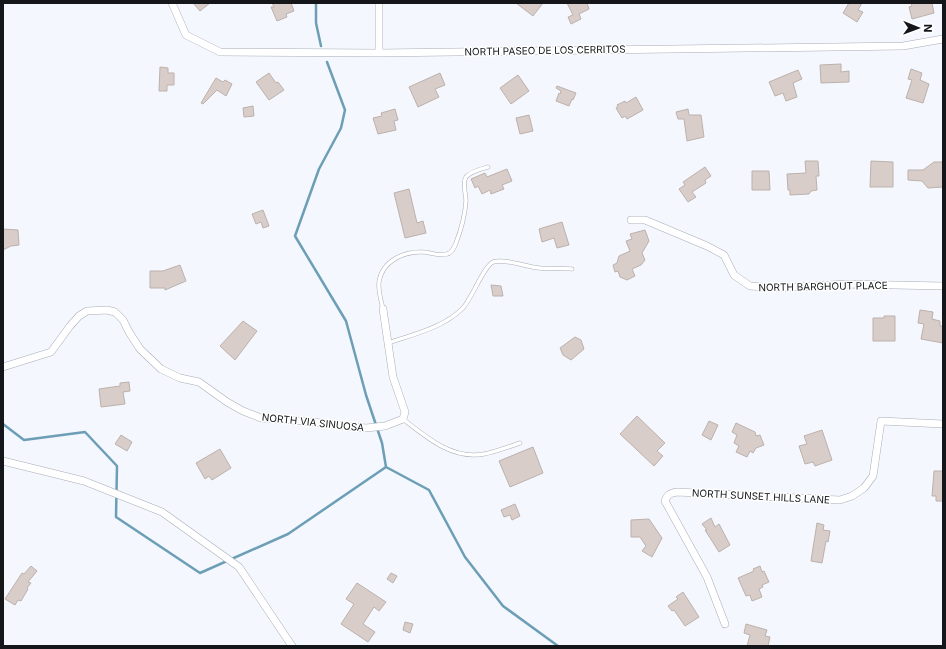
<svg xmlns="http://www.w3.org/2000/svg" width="946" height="649" font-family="Inter,sans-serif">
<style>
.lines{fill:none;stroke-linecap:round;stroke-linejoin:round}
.stream{stroke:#6c9eb6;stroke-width:2.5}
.building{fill:#d8cdc8;stroke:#bcb1ac}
.service-casing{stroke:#a8adb7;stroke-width:4.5}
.minor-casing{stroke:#a8adb7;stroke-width:8}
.service{stroke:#fff;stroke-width:3.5}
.minor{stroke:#fff;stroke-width:7}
.labels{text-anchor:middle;stroke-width:3;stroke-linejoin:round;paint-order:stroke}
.street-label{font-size:10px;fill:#141619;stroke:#fff}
</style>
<rect width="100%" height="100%" fill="#f4f7fd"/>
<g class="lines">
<path class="stream" d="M316,3V23L321,46
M327,62L345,110L341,128L319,169L295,236L346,321L366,395L382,443L386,467L429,490L465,557L503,606L558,646
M3,424L24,440L85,432L117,466L116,517L200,573L288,534L386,467"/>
</g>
<path class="building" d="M193,3H210L200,11Z
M272,3H291L294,11L286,14L287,17L277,21L271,7H274Z
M516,3H543L533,16Z
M567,3H587L589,9L579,14L581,19L571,24L568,17L573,15Z
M849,3H862L858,10L863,12L857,22L843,13Z
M911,3H932L934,13L912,19L909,7L912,6Z
M841,64V72L849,71V82L821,83L820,65Z
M160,67L168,68V73H174V85H167V91H159Z
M911,69L922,73L920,80L929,84L923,103L906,98L912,80L908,79Z
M798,70L802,79L793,83L797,97L786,101L783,93L775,96L769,82Z
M269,73L276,83L278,82L284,90L269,100L256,82Z
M440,73L445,85L435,89L439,97L418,107L409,87Z
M518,75L529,91L511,104L500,88Z
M216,78L223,82L225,80L232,84L226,96L217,90L203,104L201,103Z
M557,86L576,93L573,100L572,99L569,106L556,101L559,93L560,94L561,91L556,88Z
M636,97L643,110L627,119L625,116L622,118L616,108L618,107L617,105L625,101L626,103Z
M253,106L254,116L244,117L243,108Z
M395,109L398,120L394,121L396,130L378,134L373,118L382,116L381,113Z
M688,109L689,115H701L704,137L687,141L684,119H678L676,112Z
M529,115L533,131L520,134L516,118Z
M805,161H818L819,176H816L817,190L811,191L809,194L790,195V190H788L787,174L806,173Z
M871,161L893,162V187H870Z
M934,162H943V187L928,188L922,181L908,180V170H923Z
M705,167L711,176L705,180L706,183L692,192L696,197L688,202L679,189L685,185L683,182Z
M507,169L512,181L502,185L504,189L491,194L490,190L482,194L478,186L475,188L471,179L485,173L487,177Z
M752,171H769L770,190H752Z
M409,189L417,223L423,221L426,233L405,238L394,193Z
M263,210L269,226L263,228L261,222L256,224L252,214Z
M562,222L569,245L557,248L554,238L542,242L539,229Z
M3,229L18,230L19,245L11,246L3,250Z
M645,230L649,241L642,253L645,260L641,265L632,269L635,276L627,280L620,277L618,271L615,272L613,265L617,263L619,256L630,251L626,241L632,239L630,234Z
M180,265L186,281L165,290V288H150V271H163Z
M491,285L501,286L503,296H493Z
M920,310L933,312L932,319L940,321V326H943V343L921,339L924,324L918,323Z
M884,316H895V341H873V318H884Z
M243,321L257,331L235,360L220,346Z
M575,337L581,340L584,349L571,360L563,355L560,348Z
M129,382L130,391L123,392L125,404L101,407L99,389L120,386V383Z
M637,416L665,443L657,451L663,456L654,466L620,434Z
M709,421L718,425L711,440L702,435Z
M736,423L755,432L756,436L760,435L764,445L756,448L753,453L750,451L747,457L736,452L739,446L734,443L737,435L732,432Z
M822,430L832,460L815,466L813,462L805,464L799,446L807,444L804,436Z
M121,435L132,442L127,451L115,444Z
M533,447L543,473L510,487L499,461Z
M220,449L231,468L212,480L209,476L205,479L196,463Z
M934,471H943V501H936V496H932Z
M515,504L520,516L512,520L510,515L504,517L501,510Z
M711,518L715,527L719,524L730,545L719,552L705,530H707L702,524Z
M649,519L662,538L652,557L642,551L646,546L640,537H631V520Z
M817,523L824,525L823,530L830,531L828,542L826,541L822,563L811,561Z
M31,566L37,571L28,582L31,583L27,588L28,589L21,601L18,600L15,605L5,599L22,573L24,574Z
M760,566L762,572L764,571L769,582L762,585L763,587L759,589L762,597L752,601L750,595L746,596L738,578L754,571L753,569Z
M391,573L397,576L393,583L387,579Z
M357,583L386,602L379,611L374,607L363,624L375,632L368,642L341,624L354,604L346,599Z
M683,592L699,617L685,626L674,610L672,611L668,606L678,599L676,597Z
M405,622L413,624L410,633L403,630Z
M746,624L767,630L765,636L770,637L768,646H747L750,635L744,633Z"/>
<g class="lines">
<g class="service-casing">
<path id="service" d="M383,309C381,300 378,291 379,282C382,261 404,251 423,252C430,252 439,257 447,254C452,253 454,248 456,243C461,230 465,215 466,201C466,194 462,183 466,177C471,171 481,169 488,167
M388,343C414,334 443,328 463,308C472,298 484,266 493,262C505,258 526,267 539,268C550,269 561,268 572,269
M403,419C426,437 452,460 484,454C496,452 508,447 520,443"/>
</g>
<g class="minor-casing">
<path id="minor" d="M172,3L186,35L220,52L379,53L903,46L943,39
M379,3V53
M631,220H645L707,246L724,255L734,275L750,286L776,288L813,286L846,284L943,286
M3,367L51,352L70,326L79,316L87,311L107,310L115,312L123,320L129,332L140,349L161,369L180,378L199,382L227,402L243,411L261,418L303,421L366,428L385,426L403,419L405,412L393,377L383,309
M3,461L84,481L162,512L239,567L292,646
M725,624L707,577L665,501C667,495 670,493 677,492L840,500L852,496L864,488L873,476L881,421L943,424"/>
</g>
<use href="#service" class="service"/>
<use href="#minor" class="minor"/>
</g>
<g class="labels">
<g class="street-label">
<text transform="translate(545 50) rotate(-1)" y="4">NORTH PASEO DE LOS CERRITOS</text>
<text transform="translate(823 286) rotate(-1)" y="4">NORTH BARGHOUT PLACE</text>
<text transform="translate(313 422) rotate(6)" y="4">NORTH VIA SINUOSA</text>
<text transform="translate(761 496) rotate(3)" y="4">NORTH SUNSET HILLS LANE</text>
</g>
</g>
<rect width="946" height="649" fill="none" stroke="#141619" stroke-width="8"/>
<g transform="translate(918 28) rotate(91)" stroke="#ffffff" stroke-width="3" paint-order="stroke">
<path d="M0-3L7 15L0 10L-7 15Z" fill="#141619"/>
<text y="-6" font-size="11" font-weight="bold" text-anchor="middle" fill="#141619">N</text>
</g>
</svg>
